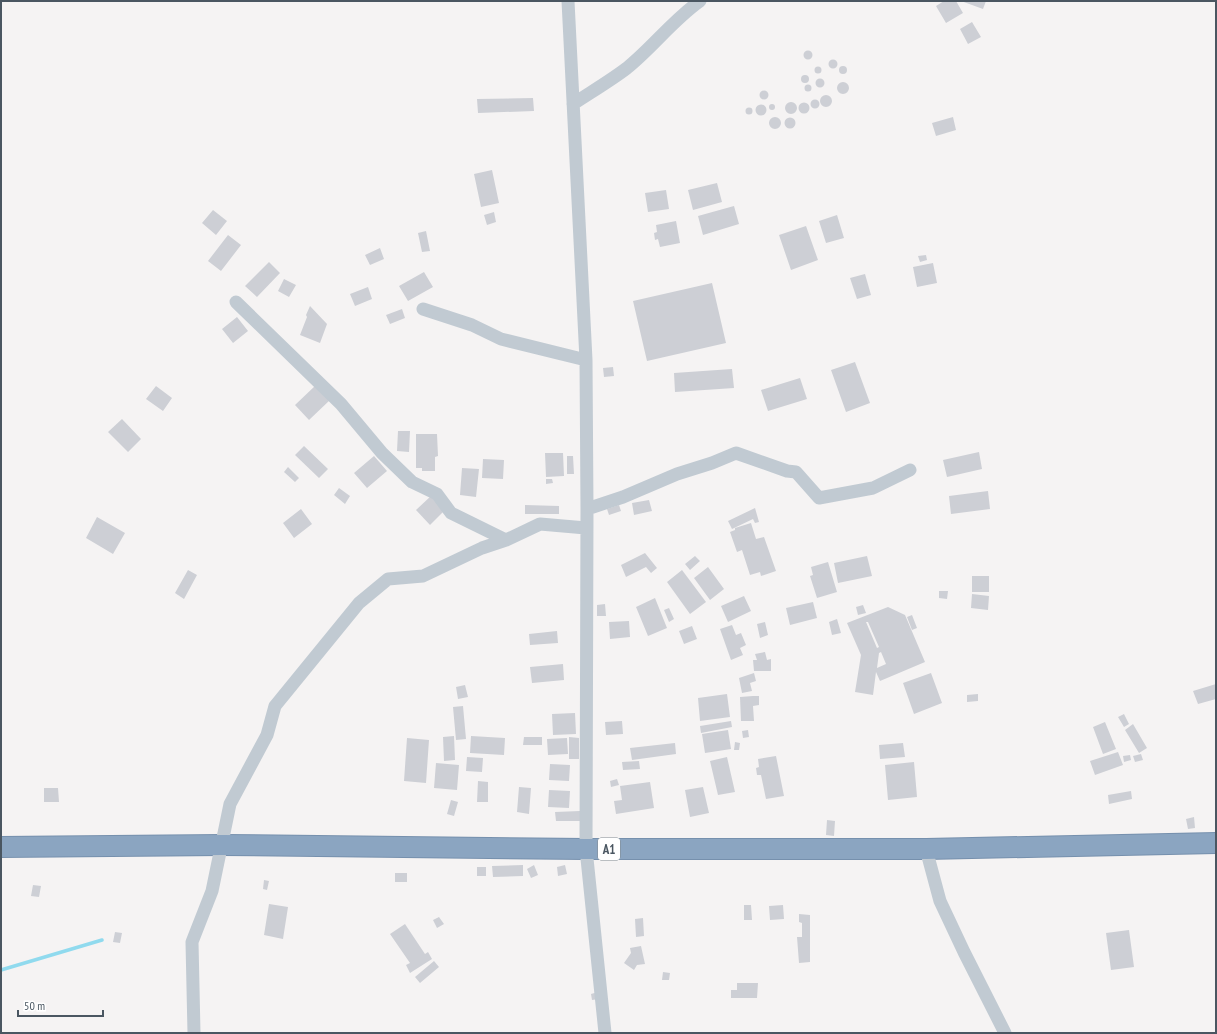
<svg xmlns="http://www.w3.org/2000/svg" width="1217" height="1034" font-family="'PT Sans Narrow',sans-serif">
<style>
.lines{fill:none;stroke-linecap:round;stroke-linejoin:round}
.stream{stroke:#90daee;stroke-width:3.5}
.building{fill:#cdcfd5;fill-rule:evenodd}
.highway-casing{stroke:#7690ad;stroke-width:22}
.minor{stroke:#c1cad2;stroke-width:13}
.highway{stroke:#8ba5c1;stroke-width:20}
.labels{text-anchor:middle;stroke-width:3.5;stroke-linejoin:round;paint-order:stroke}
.shield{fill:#fff;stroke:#808990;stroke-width:1}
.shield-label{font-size:13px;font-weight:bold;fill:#4a5661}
</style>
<rect width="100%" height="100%" fill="#f5f3f3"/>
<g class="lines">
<path class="stream" d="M1,970L102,940"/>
</g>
<path class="building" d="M944,1H956L963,13L946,23L936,6Z
M961,1H986L983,9Z
M972,22L981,37L968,44L960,29Z
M803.5 55a4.5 4.5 0 1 1 9 0a4.5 4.5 0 1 1-9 0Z
M828.5 64a4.5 4.5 0 1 1 9 0a4.5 4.5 0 1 1-9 0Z
M839 70a4 4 0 1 1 8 0a4 4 0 1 1-8 0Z
M814.5 70a3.5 3.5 0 1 1 7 0a3.5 3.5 0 1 1-7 0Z
M801 79a4 4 0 1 1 8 0a4 4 0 1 1-8 0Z
M815.5 83a4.5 4.5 0 1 1 9 0a4.5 4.5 0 1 1-9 0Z
M837 88a6 6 0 1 1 12 0a6 6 0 1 1-12 0Z
M804.5 88a3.5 3.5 0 1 1 7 0a3.5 3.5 0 1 1-7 0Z
M759.5 95a4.5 4.5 0 1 1 9 0a4.5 4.5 0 1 1-9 0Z
M820 101a6 6 0 1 1 12 0a6 6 0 1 1-12 0Z
M533,98L534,111L478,113L477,99Z
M810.5 104a4.5 4.5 0 1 1 9 0a4.5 4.5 0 1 1-9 0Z
M785 108a6 6 0 1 1 12 0a6 6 0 1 1-12 0Z
M798.5 108a5.5 5.5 0 1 1 11 0a5.5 5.5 0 1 1-11 0Z
M769 107a3 3 0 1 1 6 0a3 3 0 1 1-6 0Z
M755.5 110a5.5 5.5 0 1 1 11 0a5.5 5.5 0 1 1-11 0Z
M745.5 111a3.5 3.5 0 1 1 7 0a3.5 3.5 0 1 1-7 0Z
M769 123a6 6 0 1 1 12 0a6 6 0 1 1-12 0Z
M953,117L956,130L936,136L932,123Z
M784.5 123a5.5 5.5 0 1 1 11 0a5.5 5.5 0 1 1-11 0Z
M492,170L499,203L481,207L474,174Z
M717,183L722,202L693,210L688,190Z
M666,190L669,209L648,212L645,193Z
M734,206L739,224L703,235L698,216Z
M213,210L227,221L216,235L202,223Z
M494,212L496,222L487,225L484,215Z
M837,215L844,238L826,243L819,221Z
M676,221L680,243L660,247L658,239L655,240L654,233L657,232L656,225Z
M806,226L818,260L791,270L779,235Z
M426,231L430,251L422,252L418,233Z
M228,235L241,245L221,271L208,261Z
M380,248L384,259L370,265L365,255Z
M926,255L927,260L920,262L918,256Z
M269,262L280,273L257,297L245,286Z
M933,263L937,283L917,287L913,267Z
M424,272L433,287L408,301L399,286Z
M865,274L871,295L857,299L850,278Z
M284,279L296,285L289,297L278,291Z
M712,283L726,343L647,361L633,301Z
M368,287L372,299L355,306L350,294Z
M310,306L327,324L320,343L300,335L307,317L306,315Z
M402,309L405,318L390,324L386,315Z
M237,317L248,331L233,343L222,329Z
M855,362L870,403L846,412L831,370Z
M613,367L614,376L604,377L603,368Z
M732,369L734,388L675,392L674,373Z
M800,378L807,399L768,411L761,390Z
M316,385L330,400L309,420L295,405Z
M156,386L172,398L163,411L146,399Z
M122,419L141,439L128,452L108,432Z
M398,431H410L409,452L397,451Z
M416,434H437L438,456L435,457V471H422V468H416Z
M304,446L328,469L319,478L295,455Z
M979,452L982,469L947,477L943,460Z
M545,453H563L564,476L546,477Z
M374,456L387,471L367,488L354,473Z
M567,456H573L574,474H567Z
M483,459L504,460L503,479L482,478Z
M288,467L299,478L295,482L284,472Z
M462,468L479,469L476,497L460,495Z
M546,479H552L553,483L546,484Z
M339,488L350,496L345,504L334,495Z
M988,491L990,509L951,514L949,496Z
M432,495L446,509L430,525L416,510Z
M649,500L652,511L634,515L632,503Z
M525,505L559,506V514H525Z
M619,505L621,511L609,515L607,509Z
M755,508L759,522L755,523L753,519L732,529L728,521Z
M301,509L312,524L294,538L283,523Z
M97,517L125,533L113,554L86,538Z
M751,523L756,539L764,537L776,571L761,576L760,572L750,575L742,550L737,552L730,532L735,530V528Z
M645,553L657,568L651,573L646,567L626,577L621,565Z
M695,556L700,561L690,570L685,564Z
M867,556L872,576L838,583L834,563Z
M828,562L837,592L817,598L810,576L813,575L811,567Z
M708,567L724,589L710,600L694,578Z
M188,570L197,575L184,599L175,593Z
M682,570L706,602L690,614L667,582Z
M972,576H989V592H972Z
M939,591H948L947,599L939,598Z
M972,594L989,596L988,610L971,608Z
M744,596L751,611L728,622L721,606Z
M655,598L667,628L648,636L636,607Z
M813,602L817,618L790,625L786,608Z
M605,604L606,616H597V605Z
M863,605L866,613L858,615L856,607Z
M888,607L905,615L925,662L880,681L876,672L873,695L855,692L861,655L847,623ZM866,622H868L879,647L877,648ZM881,652L886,664L877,668L879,653Z
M669,608L674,619L669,622L664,610Z
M912,615L917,628L912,630L907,617Z
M837,619L841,633L832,635L829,622Z
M629,621L630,637L610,639L609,622Z
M765,622L768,635L760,638L757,624Z
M732,625L736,635L741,633L746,645L740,648L743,655L731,660L720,629Z
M692,626L697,639L684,644L679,631Z
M557,631L558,643L530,645L529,634Z
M765,652L767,660L771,659V671H754L753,660H757L755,654Z
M563,664L564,680L532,683L530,667Z
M754,673L756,681L750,683L752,691L742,693L739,678Z
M931,673L942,703L914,714L903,683Z
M1216,684V699L1198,704L1193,691Z
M465,685L468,697L458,699L456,687Z
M727,694L730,717L700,721L698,698Z
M978,694V701L967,702V695Z
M753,696H759V705L753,706L754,721H741L740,697Z
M463,706L466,739L456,740L453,707Z
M575,713L576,734L553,735L552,714Z
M1124,714L1129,724L1124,727L1118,717Z
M622,721L623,734L606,735L605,722Z
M731,721L732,727L701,733L700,726Z
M1105,722L1116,749L1103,754L1093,727Z
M1133,724L1147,748L1139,753L1125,730Z
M728,730L731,749L705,753L702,734Z
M748,730L749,737L743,738L742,731Z
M454,736L455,760L444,761L443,737Z
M471,736L505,738L504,755L470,753Z
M524,737H542V745H523Z
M569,737L579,738V759H569Z
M407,738L429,740L426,783L404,781Z
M567,738L568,754L548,755L547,739Z
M735,742L740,743L739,750H734Z
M675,743L676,754L632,760L630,748Z
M903,743L905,757L880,759L879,745Z
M1118,752L1123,765L1095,775L1090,761Z
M1141,754L1143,760L1135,762L1133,756Z
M1130,755L1131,760L1124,762L1123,756Z
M776,756L784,796L766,799L761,775H757L756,768L759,767L758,759Z
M467,757L483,758L482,772L466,771Z
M727,757L735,792L718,795L710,761Z
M639,761L640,769L623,770L622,762Z
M914,762L917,797L888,800L885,765Z
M436,763L459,765L457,790L434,788Z
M550,764L570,765L569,781L549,780Z
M617,779L619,785L611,787L610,781Z
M478,781L488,782V802H477Z
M650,782L654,808L616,814L614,801L622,800L620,786Z
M519,787L531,788L529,814L517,812Z
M703,787L709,813L690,817L685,790Z
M44,788H58L59,802H44Z
M549,790L570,791L569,808L548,807Z
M1131,791L1132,799L1109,804L1108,795Z
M451,800L458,802L454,816L447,814Z
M580,811L581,821H556L555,812Z
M1194,817L1195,828L1188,829L1186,819Z
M827,820L835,821L834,836L826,835Z
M523,865V876L493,877L492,866Z
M534,865L538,875L531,878L527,869Z
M565,865L567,874L558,876L557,867Z
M477,867H486V876H477Z
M395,873H407V882H395Z
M264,880L269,881L267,890L263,889Z
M33,885L41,886L39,897L31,896Z
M269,904L288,907L283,939L264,935Z
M744,905H751L752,920H744Z
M783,905L784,919L770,920L769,906Z
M799,914L810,915V962L799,963L797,937H802V923L799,922Z
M439,917L444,924L437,928L433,920Z
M643,918L644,936L636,937L635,919Z
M405,924L425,954L428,952L432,959L410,973L406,965L410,963L390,934Z
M1129,930L1134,967L1111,970L1106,933Z
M115,932L122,933L120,943L113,942Z
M641,946L645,964L637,965L634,970L624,963L631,953L630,948Z
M434,961L439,967L420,983L415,977Z
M663,972L670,973L669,980H662Z
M737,983H758L757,998H731V990H737Z
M598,992L599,999L592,1000L591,994Z"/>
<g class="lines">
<g class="highway-casing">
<path id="highway" d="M1,847L222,845L586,849H926L1216,843"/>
</g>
<path class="minor" d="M568,1L586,360L587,509L586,849L605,1033
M573,104C591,92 610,81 627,68C653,47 673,20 700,1
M236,302L341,404L382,453L412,482L437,494L451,513L506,540
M423,309L472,325L501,339L586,360
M587,509L623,497L677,474L712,463L736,453L787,471L796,472L819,498L873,488L910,470
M926,849L940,901L964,952L1005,1033
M194,1033L192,942L212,891L230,804L267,735L275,706L359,603L388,579L423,576L482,548L506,540L540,524L586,528"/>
<use href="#highway" class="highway"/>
</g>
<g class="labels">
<rect class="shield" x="598" y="838" width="22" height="22" rx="3"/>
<g class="shield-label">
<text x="609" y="854">A1</text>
</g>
</g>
<rect width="1217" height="1034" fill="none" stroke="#4a5661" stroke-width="4"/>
<path d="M18 1010v6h85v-6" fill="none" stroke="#4a5661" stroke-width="2"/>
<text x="24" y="1010" font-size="12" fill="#4a5661" stroke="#ffffff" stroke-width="3" paint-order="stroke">50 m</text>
</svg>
